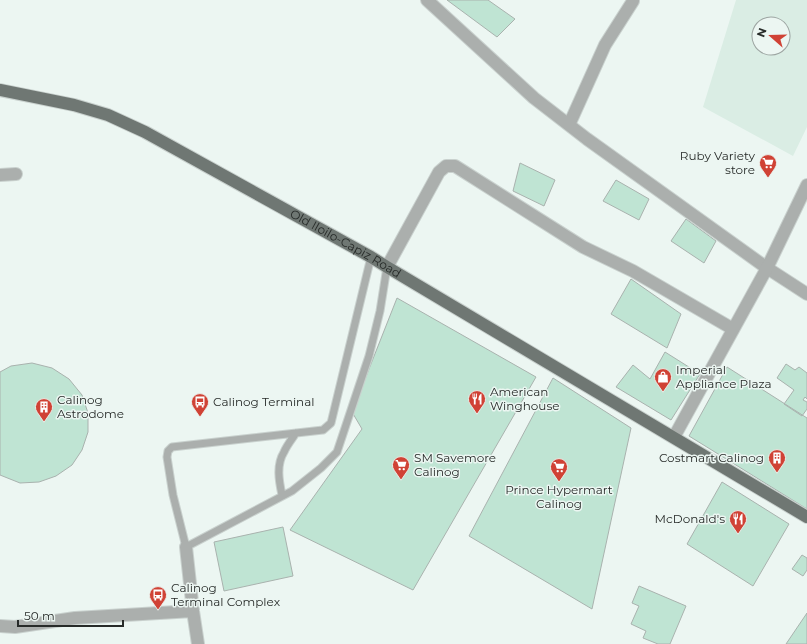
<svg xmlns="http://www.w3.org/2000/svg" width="807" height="644" font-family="Montserrat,sans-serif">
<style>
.built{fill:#daede4;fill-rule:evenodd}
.building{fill:#bfe4d3;stroke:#a9b2ae}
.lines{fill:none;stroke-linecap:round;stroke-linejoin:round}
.service-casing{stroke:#c9d1ce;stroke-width:9}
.minor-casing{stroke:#c9d1ce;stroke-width:14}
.tertiary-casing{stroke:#c9d1ce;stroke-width:14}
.primary-casing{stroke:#c9d1ce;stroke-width:14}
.service{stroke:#abafad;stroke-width:7}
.minor{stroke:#abafad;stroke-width:12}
.tertiary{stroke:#abafad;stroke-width:12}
.primary{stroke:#6f7773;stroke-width:12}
.labels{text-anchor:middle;stroke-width:3;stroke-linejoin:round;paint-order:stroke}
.poi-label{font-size:12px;fill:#272b29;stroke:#ecf6f2;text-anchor:start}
.street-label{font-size:12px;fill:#272b29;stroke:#ecf6f2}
</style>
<rect width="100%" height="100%" fill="#ecf6f2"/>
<path class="built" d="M736,0H807V127L793,156L703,107ZM759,24H783V48H759Z"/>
<path class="building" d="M447,0H488L515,19L497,37Z
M520,163L555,180L544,206L513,191Z
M616,180L649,199L639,220L603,201Z
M686,219L716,241L704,263L671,241Z
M631,279L681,314L667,348L611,314Z
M397,298L536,377L413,590L290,530L362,429L352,412Z
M665,352L700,374L671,420L616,387L633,365L650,379Z
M32,363L52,368L69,379L82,395L88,413V432L82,450L72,465L56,476L39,482L20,483L0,475V372L11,366Z
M786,364L795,370L799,367L807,373V399L805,397L803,400L807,402V409L802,416L784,404L794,390L777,378Z
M727,367L807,418V509L689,436Z
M553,378L631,428L592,609L469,536Z
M722,482L789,524L753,586L687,544Z
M283,527L293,576L224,591L214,542Z
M802,555L807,558V570L803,576L792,569Z
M639,586L686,606L670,644H658L643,638L646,631L631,624L639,606L632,603Z
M807,613V644H786Z"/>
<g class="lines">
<g class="service-casing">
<path id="service" d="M371,257L331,423L323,430L172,447L168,451L167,457L173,495L186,547L292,491L321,468L337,452L369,356L380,311L387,267
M282,495C279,481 276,465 284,452C287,445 292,439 296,433"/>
</g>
<g class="minor-casing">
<path id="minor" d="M427,0L534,98L587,139L767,268L807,294
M569,125L605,45L633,1
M0,175L16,174
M387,267L439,172L446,166H455L583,247L633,271L733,329
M186,547L193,611L198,644
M0,626L15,627L75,618L193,611"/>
</g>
<g class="tertiary-casing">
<path id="tertiary" d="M674,437L767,268L807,185"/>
</g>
<g class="primary-casing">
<g id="primary">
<path id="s1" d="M0,90L74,105L108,115L145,132L371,257L387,267L807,517"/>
</g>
</g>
<use href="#service" class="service"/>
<use href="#minor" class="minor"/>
<use href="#tertiary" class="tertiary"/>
<use href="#primary" class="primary"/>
</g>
<defs>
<g id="supermarket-pin" transform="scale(0.9)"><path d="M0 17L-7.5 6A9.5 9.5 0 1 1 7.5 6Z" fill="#d04235" stroke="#ecf6f2"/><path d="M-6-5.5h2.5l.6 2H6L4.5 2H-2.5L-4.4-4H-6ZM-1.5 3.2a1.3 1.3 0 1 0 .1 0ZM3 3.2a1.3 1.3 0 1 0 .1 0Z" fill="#fff"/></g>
<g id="shop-pin" transform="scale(0.9)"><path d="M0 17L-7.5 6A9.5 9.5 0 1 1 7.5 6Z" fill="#d04235" stroke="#ecf6f2"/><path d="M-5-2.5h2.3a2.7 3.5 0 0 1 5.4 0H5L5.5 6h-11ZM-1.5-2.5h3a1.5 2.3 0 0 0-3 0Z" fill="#fff"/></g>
<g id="restaurant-pin" transform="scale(0.9)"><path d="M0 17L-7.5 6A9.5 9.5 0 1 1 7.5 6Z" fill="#d04235" stroke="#ecf6f2"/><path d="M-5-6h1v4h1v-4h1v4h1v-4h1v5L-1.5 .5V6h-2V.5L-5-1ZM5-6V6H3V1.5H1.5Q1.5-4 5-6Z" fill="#fff"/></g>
<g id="bus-pin" transform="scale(0.9)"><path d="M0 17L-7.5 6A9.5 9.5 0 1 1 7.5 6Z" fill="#d04235" stroke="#ecf6f2"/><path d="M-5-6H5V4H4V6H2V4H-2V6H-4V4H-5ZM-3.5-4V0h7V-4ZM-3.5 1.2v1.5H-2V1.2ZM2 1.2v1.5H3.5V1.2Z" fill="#fff"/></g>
<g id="building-pin" transform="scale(0.9)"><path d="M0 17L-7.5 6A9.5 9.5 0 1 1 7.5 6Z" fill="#d04235" stroke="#ecf6f2"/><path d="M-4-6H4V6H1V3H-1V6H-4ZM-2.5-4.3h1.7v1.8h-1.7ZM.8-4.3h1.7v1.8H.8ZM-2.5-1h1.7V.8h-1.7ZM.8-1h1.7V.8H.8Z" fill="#fff"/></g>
</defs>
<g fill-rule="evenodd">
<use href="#supermarket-pin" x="768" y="163"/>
<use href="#shop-pin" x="663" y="377"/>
<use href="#restaurant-pin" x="477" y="399"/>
<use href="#bus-pin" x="200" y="402"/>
<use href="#building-pin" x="44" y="407"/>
<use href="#building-pin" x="777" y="458"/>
<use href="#supermarket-pin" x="401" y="465"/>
<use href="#supermarket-pin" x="559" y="467"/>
<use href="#restaurant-pin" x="738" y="519"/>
<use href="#bus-pin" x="158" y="595"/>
</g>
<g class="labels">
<g class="poi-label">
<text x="755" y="160" text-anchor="end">Ruby Variety<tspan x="755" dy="14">store</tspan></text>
<text x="676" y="374">Imperial<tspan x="676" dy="14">Appliance Plaza</tspan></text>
<text x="490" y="396">American<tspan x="490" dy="14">Winghouse</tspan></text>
<text x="57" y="404">Calinog<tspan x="57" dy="14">Astrodome</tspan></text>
<text x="213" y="406">Calinog Terminal</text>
<text x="414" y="462">SM Savemore<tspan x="414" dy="14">Calinog</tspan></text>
<text x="764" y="462" text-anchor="end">Costmart Calinog</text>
<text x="559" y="494" text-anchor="middle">Prince Hypermart<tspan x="559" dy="14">Calinog</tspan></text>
<text x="725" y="523" text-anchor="end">McDonald's</text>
<text x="171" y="592">Calinog<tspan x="171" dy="14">Terminal Complex</tspan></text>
</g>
<g class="street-label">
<text dy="4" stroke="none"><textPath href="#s1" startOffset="381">Old Iloilo-Capiz Road</textPath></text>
</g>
</g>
<g transform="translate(771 36) rotate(290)"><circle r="19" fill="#ecf6f2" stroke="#9da5a2"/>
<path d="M0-3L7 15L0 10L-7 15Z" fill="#d04235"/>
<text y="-6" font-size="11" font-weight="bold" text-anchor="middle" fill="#272b29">N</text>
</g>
<path d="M18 620v6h105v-6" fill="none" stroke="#272b29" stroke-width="2"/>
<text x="24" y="620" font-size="12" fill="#272b29" stroke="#ecf6f2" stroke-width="3" paint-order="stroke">50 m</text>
</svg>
